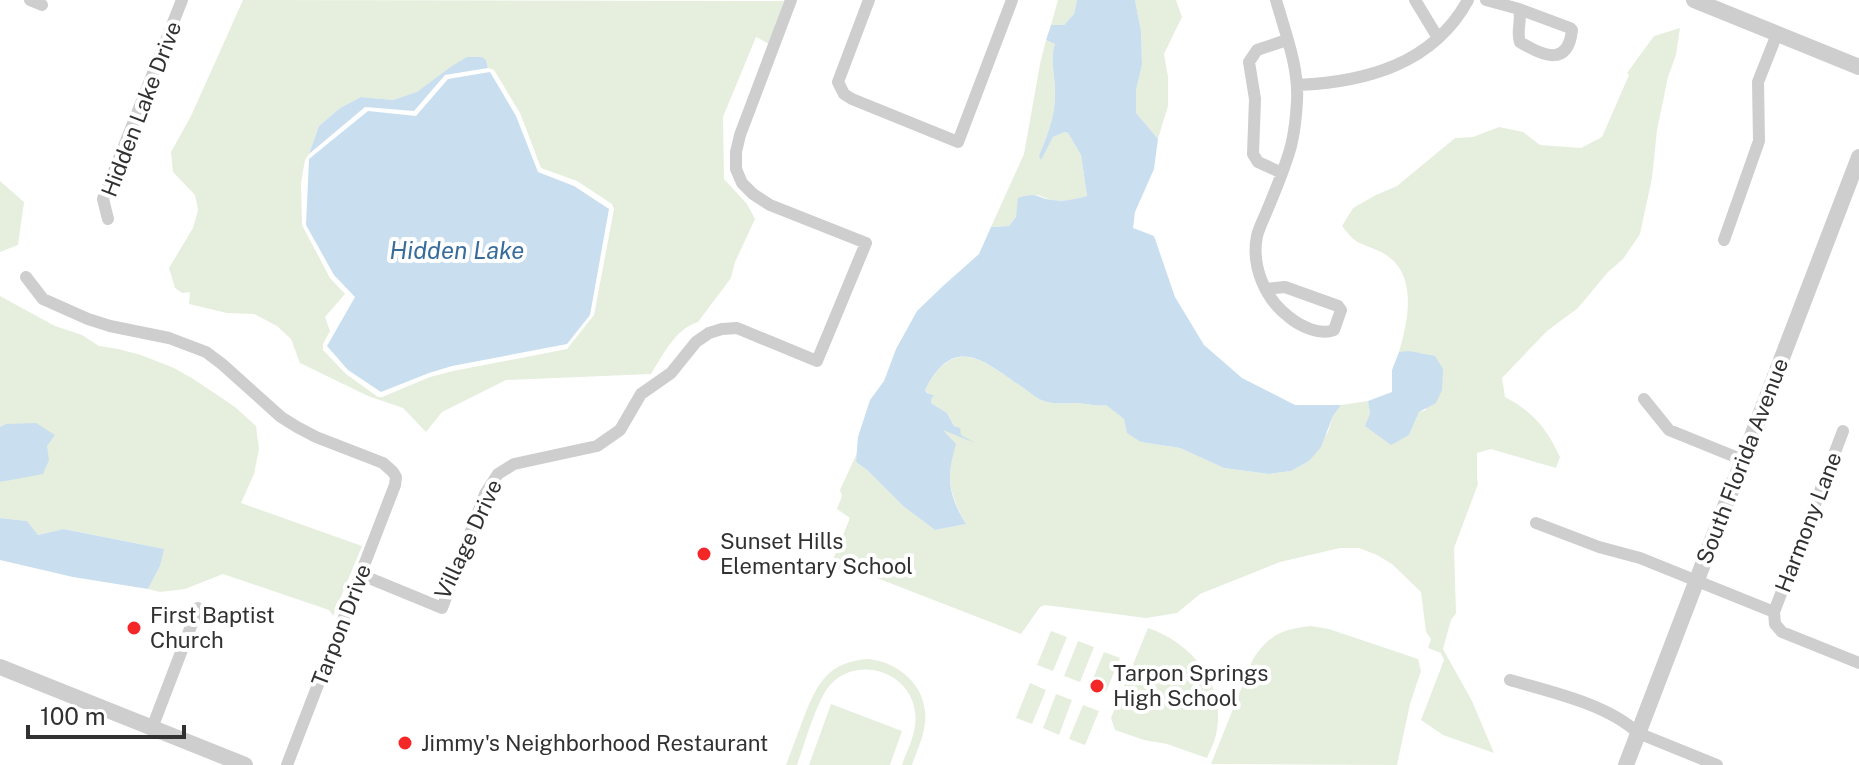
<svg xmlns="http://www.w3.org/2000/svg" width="1859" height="765" font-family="'Public Sans',sans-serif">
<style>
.green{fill:#e6efde;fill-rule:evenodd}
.water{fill:#c9deef}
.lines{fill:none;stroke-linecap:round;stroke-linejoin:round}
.minor{stroke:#cecece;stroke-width:12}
.tertiary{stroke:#cecece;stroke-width:16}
.poi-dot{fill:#f32727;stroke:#fff;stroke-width:3}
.labels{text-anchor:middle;stroke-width:8;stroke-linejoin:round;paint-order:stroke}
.street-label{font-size:22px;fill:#313131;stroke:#fff}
.poi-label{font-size:22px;fill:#313131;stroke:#fff;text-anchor:start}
.water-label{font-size:24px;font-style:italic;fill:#376c9b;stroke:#fff}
</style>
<rect width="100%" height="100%" fill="#fff"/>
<path class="green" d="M243,0L784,1L769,44L756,37L723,117L724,179L747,204L755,219L735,262L731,278L698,322C675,329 663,355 651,374L506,380L442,412L426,432L403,408L368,396L300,363L291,339L277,326L254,314L227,313L189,304L190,292L182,293L175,288L169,268L193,228L198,210L195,195L173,172L171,152L191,116ZM467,57L486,60L488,68L494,70L520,113L541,168L577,181L612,204L614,209L594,315L567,349L453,371L430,377L382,397H378L346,374L323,350V344L330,331L325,317L345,294L330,278L302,225L301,183L305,160L309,154L319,126L340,108L361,97L393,100L418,92Z
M1058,0H1077L1074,14L1064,25H1051Z
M1135,0H1176L1182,17L1164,54L1168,77V106L1158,139L1136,114V90L1142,65L1141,31Z
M1680,28L1676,55L1668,77L1657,130L1652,178L1640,234L1623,259L1608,272L1578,308L1547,331L1502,378L1505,397C1533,412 1546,427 1560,457L1556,468L1491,449L1477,453V478L1478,484L1454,548L1456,613L1451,620L1443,649L1472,701L1494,753L1443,735L1421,720L1444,660L1441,653L1428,648L1431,639L1426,632L1421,592L1392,564L1377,555L1359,548H1340L1280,562L1200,594L1177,613L1146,618L1045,605L1040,607L1021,634L846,566L838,570L830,567L850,518L837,509L842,496L840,490L857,453L856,462L867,470L903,506L935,530L966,524C949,493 946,479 955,444L942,429L966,438L961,435L959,428L954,426L947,413L931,403L932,397L925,390C954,336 980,358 1019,385C1026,389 1032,395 1039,399C1052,405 1062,403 1076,403C1086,403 1096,407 1106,405L1124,419L1141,442L1180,448L1224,468L1269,474L1291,471L1309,461L1328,432L1333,416L1341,405L1368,401L1370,414L1409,435L1419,412L1426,410V354L1399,352C1408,322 1417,278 1389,257C1380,250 1370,248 1360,243C1353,241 1347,232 1342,226L1353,208L1376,195L1397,186L1455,138L1473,137L1499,127L1523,132L1540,145L1581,148L1602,137L1629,75L1627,73L1654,36Z
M1046,40L1055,44C1049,60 1056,77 1055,95C1055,117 1047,136 1039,157L1053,137L1065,132L1068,133L1081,155L1087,196L1073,200L1053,201L1038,195L1024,196L1016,217L1009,226L991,227L1024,154L1040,64Z
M0,181L24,202L18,245L0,252Z
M0,296L55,326L82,335L99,346L118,349L141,355L174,368L195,380L235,407L256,426L259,449L254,474L241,503L362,546L333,616L329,610L223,574L185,589L160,592L148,589L160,566L163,549L65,529L38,535L27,521L0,518V482L8,480L0,427Z
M1311,626L1329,629L1418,659L1421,671L1410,704L1397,765L1211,764L1253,659C1269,635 1282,629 1311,626Z
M1148,628C1190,642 1225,682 1217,729C1216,739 1211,749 1207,758L1167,744L1144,740L1115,730L1111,718Z
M1051,631L1067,637L1053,671L1037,665Z
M1078,641L1094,647L1080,682L1064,676Z
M1104,652L1120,658L1106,692L1090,686Z
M869,659C904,663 932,693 924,729C922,741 916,753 912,765H902C908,748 918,730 915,712C910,671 857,655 830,685C816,702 805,743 797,765H786C792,749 798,733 804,717C817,683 829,661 869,659Z
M1030,683L1046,690L1032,724L1016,718Z
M1056,694L1072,700L1059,735L1043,728Z
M831,704L902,731L890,765H809Z
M1083,705L1099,711L1085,745L1069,739Z"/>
<path class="water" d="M1077,0H1135L1141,31L1142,65L1136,90V113L1158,139L1154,169L1135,212L1133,228L1154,236L1175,297L1204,345L1242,378L1295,405H1341L1333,416L1321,447L1309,461L1291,471L1269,474L1224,468L1180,448L1141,442L1127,433L1124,419L1106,405C1096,407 1086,403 1076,403C1063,403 1052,405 1039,399C1032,395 1026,389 1019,385C981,358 953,335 925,390L927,393L935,396L932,397L931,403L947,413L954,426L960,428L961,435L975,443L943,430L956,444C946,478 948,494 966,524L935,530L903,506L867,470L856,462L858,437L870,400L884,381L896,349L917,311L943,286L979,254L991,227L1009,226L1016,217L1018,198C1038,191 1036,198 1052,200C1064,202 1076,199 1087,196L1081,155L1068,133L1065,132L1053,137L1041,160L1039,156C1047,136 1055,117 1055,95C1056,78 1049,60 1055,44L1046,40L1051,25H1064L1074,14Z
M467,57H482L486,60L488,68L445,75L414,111L365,107L309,154L319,126L340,108L361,97L393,100L417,92L452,66Z
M490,72L516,116L538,172L574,186L609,209L590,315L567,344L452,366L429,373L381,392L348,370L327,346L355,297L334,275L306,225L309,159L368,111L416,116L448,79Z
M1409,351L1435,356L1443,369L1442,390L1436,403L1419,412L1409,435L1391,445L1365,426L1370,414L1368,401L1392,392V370L1399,352Z
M36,423L55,435L47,446L49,460L43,474L0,482V427L6,424Z
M0,518L27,521L38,535L64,529L164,549L160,566L148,589L73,577L0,560Z"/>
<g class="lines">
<path class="minor" d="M30,0L42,5
M869,0L838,82L844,94L852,99L958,142L1012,0
M1415,0L1438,38
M1486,0L1519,9L1570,28L1572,30C1568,67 1543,56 1520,42C1516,32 1522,21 1519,9
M1298,85C1366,82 1433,64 1468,0
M1282,173L1258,162L1253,154L1255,99L1249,62L1257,50L1287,40
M108,219L103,199L182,0
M1724,240L1759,141L1758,82L1777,34
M26,277L43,299L88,319L110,326L169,338L206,352L222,364L281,417L297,427L316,437L383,463L393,472L396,477L395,485L287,765
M1266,289L1285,287L1338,306L1341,310L1334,330C1320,336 1300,326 1289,317C1265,299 1251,266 1257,236C1259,228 1263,220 1266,213C1274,194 1282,175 1288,156C1294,139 1296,119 1297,101C1299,67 1285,32 1276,0
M1644,399L1669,430L1743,460
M1536,523L1599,547L1640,558L1774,612L1775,624L1782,632L1859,663
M369,578L442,608L485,494L498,474L514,464L597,446L620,430L641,394L671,373L696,342L709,333L722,329L737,328L817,361L866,243L770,205L753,194L742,183L736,169V152L740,135L791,0
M1774,612L1843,431
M1510,680C1551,692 1607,704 1638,733L1717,765
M152,728L198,608"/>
<path class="tertiary" d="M1694,0L1859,67
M0,667L245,765
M1626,765L1859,157"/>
</g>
<g class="poi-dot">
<circle cx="704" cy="554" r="8"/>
<circle cx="134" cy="628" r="8"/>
<circle cx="1097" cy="686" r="8"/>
<circle cx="405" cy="743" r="8"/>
</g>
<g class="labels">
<g class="street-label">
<text transform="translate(141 109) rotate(-69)" y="8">Hidden Lake Drive</text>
<text transform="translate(1742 461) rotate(-69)" y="8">South Florida Avenue</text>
<text transform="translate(1808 522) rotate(-69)" y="8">Harmony Lane</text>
<text transform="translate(468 539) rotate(-65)" y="8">Village Drive</text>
<text transform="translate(341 625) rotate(-69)" y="8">Tarpon Drive</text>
</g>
<g class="poi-label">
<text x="720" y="549">Sunset Hills<tspan x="720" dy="25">Elementary School</tspan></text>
<text x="150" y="623">First Baptist<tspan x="150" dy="25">Church</tspan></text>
<text x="1113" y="681">Tarpon Springs<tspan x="1113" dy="25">High School</tspan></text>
<text x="421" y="751">Jimmy's Neighborhood Restaurant</text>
</g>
<g class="water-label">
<text x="457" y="259">Hidden Lake</text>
</g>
</g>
<path d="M28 725v12h156v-12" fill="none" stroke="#313131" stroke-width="4"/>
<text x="40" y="725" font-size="24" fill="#313131" stroke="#ffffff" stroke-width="6" paint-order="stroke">100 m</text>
</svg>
